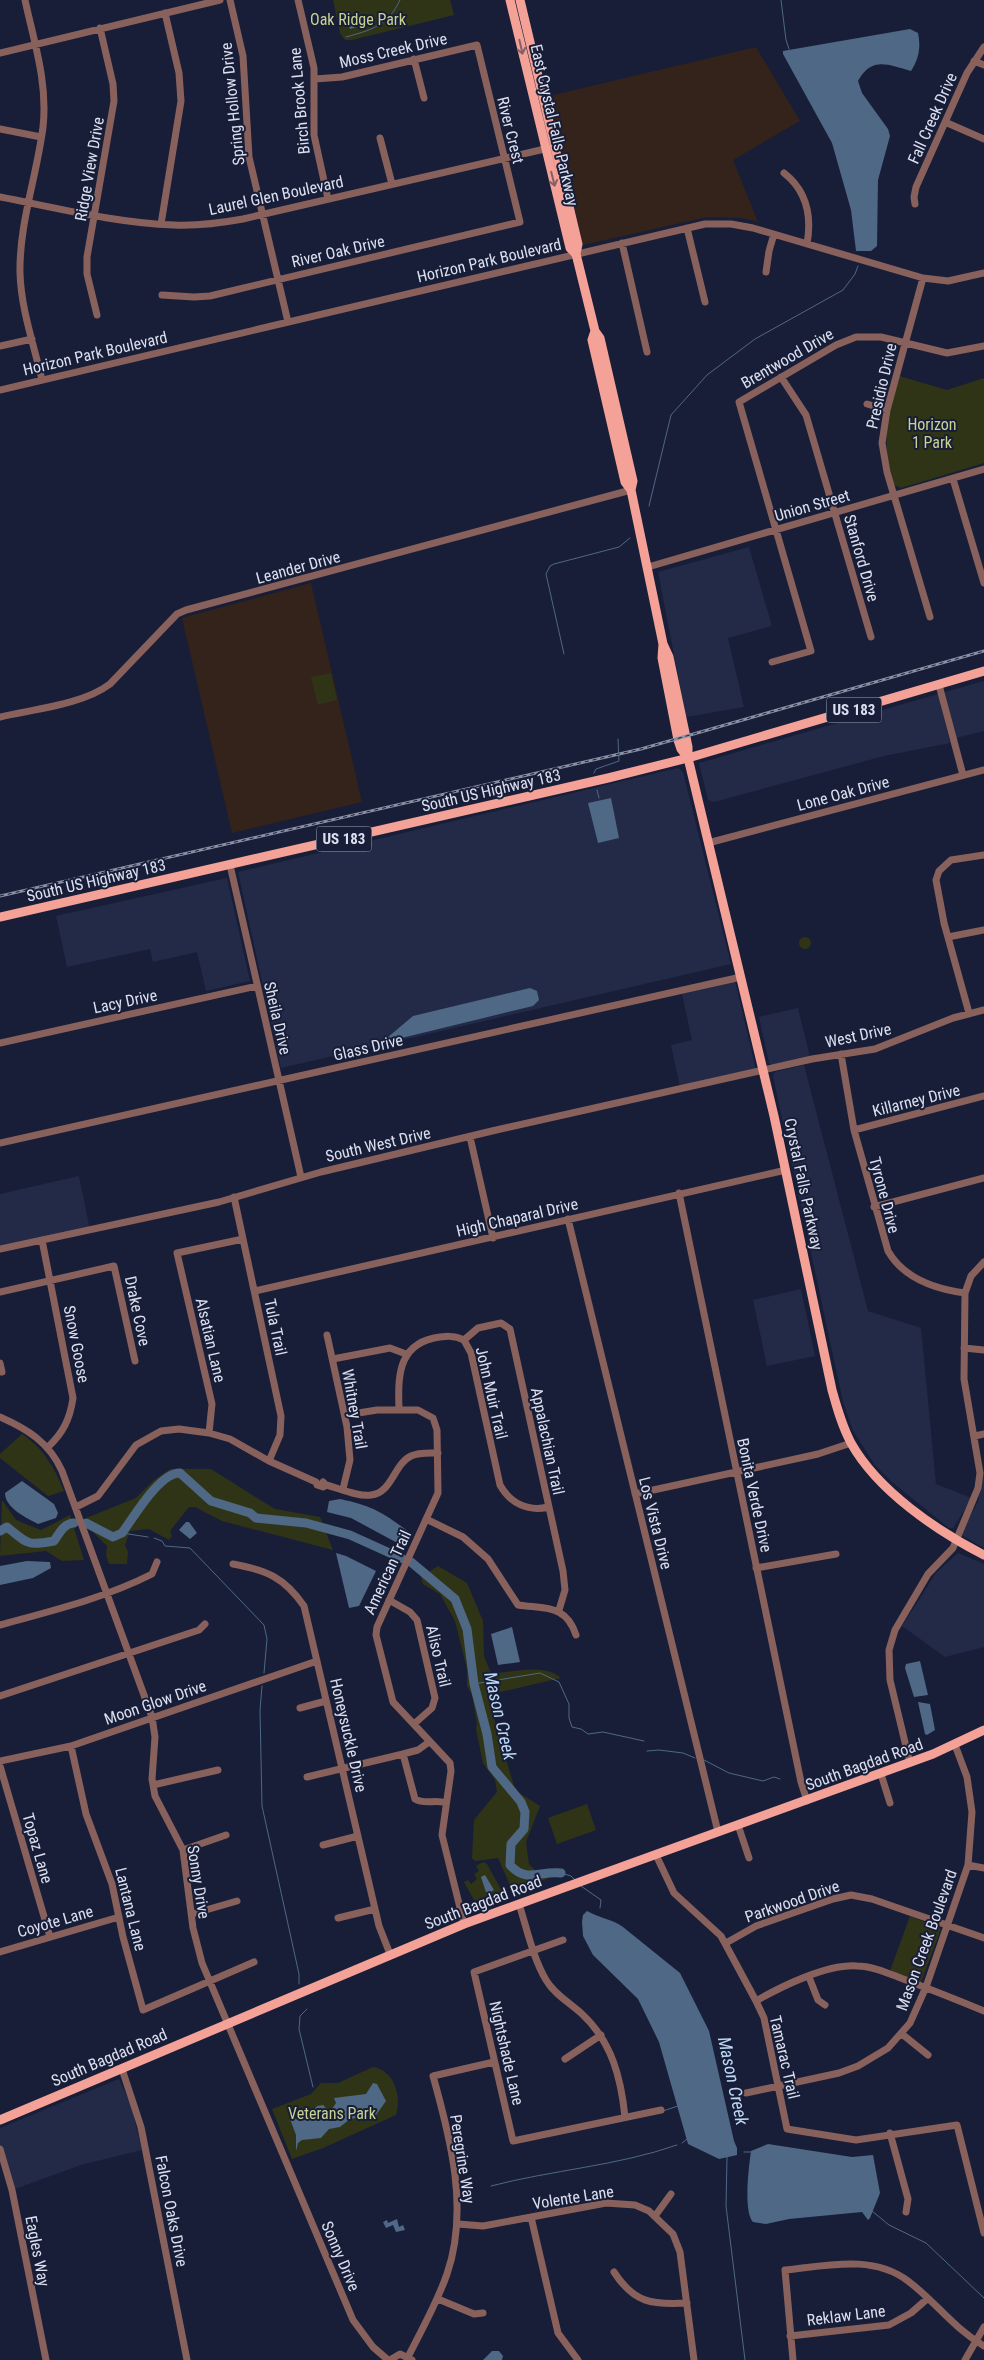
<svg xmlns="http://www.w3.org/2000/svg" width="984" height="2360" font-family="'Roboto Condensed',sans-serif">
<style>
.built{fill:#222a47}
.education{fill:#33231a}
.green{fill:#303416}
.water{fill:#4e6886}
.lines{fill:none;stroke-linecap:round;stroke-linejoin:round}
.stream{stroke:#4e6886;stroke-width:1}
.river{stroke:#4e6886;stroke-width:9}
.minor{stroke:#89615c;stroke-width:7}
.major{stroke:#f4a297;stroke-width:9}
.rail-casing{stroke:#8a90a4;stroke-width:3}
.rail{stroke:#181e37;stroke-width:1;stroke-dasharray:4;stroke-linecap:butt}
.oneway{stroke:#866067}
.labels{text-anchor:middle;stroke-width:4;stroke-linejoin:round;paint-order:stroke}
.shield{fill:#181e37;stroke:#a0a6b9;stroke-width:1}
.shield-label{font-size:15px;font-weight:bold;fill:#dbe0f1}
.park-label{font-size:16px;fill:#c8d391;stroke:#181e37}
.street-label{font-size:16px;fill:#dbe0f1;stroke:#181e37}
.water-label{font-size:18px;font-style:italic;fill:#bed9f8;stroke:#181e37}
</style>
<rect width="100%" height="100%" fill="#181e37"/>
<path class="built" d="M749,547L772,626L728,638L744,707L686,717L658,572Z
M984,681V731L956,738L945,692Z
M938,694L950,743L884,756L714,802L708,800L699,763Z
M678,768L683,772L731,964L281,1068L238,872Z
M227,878L250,981L206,991L197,952L153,962L150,949L67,967L56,916Z
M735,981L756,1070L680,1087L671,1045L692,1040L682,994Z
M798,1008L810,1057L772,1066L769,1063L759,1017Z
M804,1065L868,1311L921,1328L936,1484L972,1498L953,1528H949L892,1482L875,1465L853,1431L843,1402L773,1076L775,1072Z
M79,1176L90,1230L0,1249V1194Z
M801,1289L815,1356L767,1366L753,1300Z
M984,1474V1548L960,1534L978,1502Z
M958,1553L984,1564V1647L945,1657L902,1626L936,1573Z
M119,2079L131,2105L142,2150L81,2165L12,2190L0,2150V2128Z"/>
<path class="education" d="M756,47L800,121L733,160L758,222L742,218L707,217L583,245L549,96Z
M311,583L362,802L232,833L182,618Z"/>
<path class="green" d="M333,0H450L454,15L352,40H345L340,33Z
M899,376L947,390L984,378V463L901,488L894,485C881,437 886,423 899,376Z
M331,673L337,700L318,705L311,677Z
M799 943a6 6 0 1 1 12 0a6 6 0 1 1-12 0Z
M22,1434C44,1449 54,1467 64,1491L48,1496L0,1458V1454Z
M170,1469H211L275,1509L320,1517L333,1550L222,1521L195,1507H189L170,1531L172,1536L169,1540L149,1529L130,1531L125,1545L128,1552L127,1564H109L106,1555L107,1546L90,1529L86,1518L136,1498L153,1481Z
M2,1500L16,1520L41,1530L70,1515L84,1560L62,1561L46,1551L0,1556Z
M438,1566L467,1583L483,1621L484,1656L490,1671L494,1673C515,1672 545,1663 561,1678L487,1695L514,1786L518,1792L540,1806L526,1842L529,1864L535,1870L560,1871L557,1875L513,1892L498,1858L475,1861L472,1858L474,1820L497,1792L495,1780L483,1763L476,1729L477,1723L472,1695L467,1686V1669L455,1621L440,1594L423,1584L421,1577Z
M587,1804L596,1830L557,1844L548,1818Z
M483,1862L487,1864L503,1893L485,1900H474L464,1882L468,1880L471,1884L477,1879L474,1874L479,1871L476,1866Z
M910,1916L941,1929L921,1982L890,1971Z
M373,2067C394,2070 402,2096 396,2115L323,2148L292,2159L272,2109L311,2094L321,2083H338Z"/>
<path class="water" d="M360,17L363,25L350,29L347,21L352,20L353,24L357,23L356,18Z
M910,29L918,33C921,47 919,59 911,71C888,65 872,56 858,81L862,93L888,129L890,136L878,180L877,246L871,251H856L851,210L832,143L783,54V51Z
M611,798L619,838L598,843L588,803Z
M530,988L537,991L539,1000L533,1006L381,1043L413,1016Z
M22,1481L54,1504L58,1513L56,1518L38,1524C27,1518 5,1508 5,1493Z
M340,1499C373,1506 382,1512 409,1532L407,1543L403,1546L351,1518L327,1512L329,1501Z
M186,1522H189L197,1533L190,1539L179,1530Z
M336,1553L346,1556L376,1571L359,1606L349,1608Z
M27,1561L50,1562L51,1568L33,1578L0,1585V1566Z
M512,1627L520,1662L498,1665L491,1634Z
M920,1661L928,1695L914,1697L905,1668L906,1664Z
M918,1702L930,1704L935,1730L927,1735L925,1734Z
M485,1875L494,1890L489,1893L486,1892L481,1877Z
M587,1911C599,1918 612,1919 623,1927L680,1973L709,2031L734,2141L737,2148V2155L719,2159L688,2144L659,2042L638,1999L593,1955L583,1936L582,1922L583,1915Z
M373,2083L377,2084L386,2101L376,2115L350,2119L340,2127L329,2129L321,2138L302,2140L298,2143L296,2151V2135L290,2119L292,2117L300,2121L307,2119L317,2106L323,2105L327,2109H332L336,2103L334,2098L366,2094Z
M768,2144L852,2157L873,2155L880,2193L870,2218L868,2220L862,2212L789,2219L766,2224L753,2222C743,2211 749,2166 751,2151Z
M397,2219L399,2227L403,2225L405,2230L396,2232L393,2225L386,2228L383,2222L387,2220L388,2223Z
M492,2351H499L503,2356L502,2360H483Z"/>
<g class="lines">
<path class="stream" d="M781,0L786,40L789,49
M346,37C371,30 388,26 400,0
M649,506L671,415L707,375L755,339L843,290L855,274L858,266
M564,654L546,574L550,566L554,564L619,547L630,538
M594,773L596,769L619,761L618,739
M597,790L599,798
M122,1533L148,1537
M154,1538L162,1541L165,1546L190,1548L264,1625L267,1639L264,1673
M474,1684L540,1673L559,1682L569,1704V1718L572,1727L581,1729L588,1734L603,1732L644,1741
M262,1686L260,1710L262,1806L299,1974V1984
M647,1751L659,1750L683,1753L695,1758
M704,1760L729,1773L763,1781L774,1777L780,1779
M561,1873L571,1876L575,1880
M581,1886L601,1900L600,1908
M307,2009L300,2016L299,2029L313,2087
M663,2111L678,2106
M682,2143L687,2139
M744,2152H751
M727,2157L726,2206L745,2360
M491,2186C552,2170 617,2166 677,2145
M872,2211L889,2225L926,2243L984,2298"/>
<path class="river" d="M86,1523L113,1537L122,1533C134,1517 160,1472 180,1473L211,1501L250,1513L256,1518L306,1523L350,1535L403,1559
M0,1531L7,1527C28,1544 27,1546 54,1541C59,1534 64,1523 74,1523
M411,1562L455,1599L467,1629L474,1684L487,1734L492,1767L521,1802L525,1812L524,1829L511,1844L510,1865C527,1884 540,1870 561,1873"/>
<path class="minor" d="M25,0C34,42 48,83 43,127C37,175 19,224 20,273C21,309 34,345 42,380
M230,0L243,56L249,157L288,322
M298,0L314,68V135L328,199
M0,53L220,0
M414,59L424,98
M974,61L984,65
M945,122L984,139
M0,129L41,137
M380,138L392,184
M784,173C807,191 812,216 807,244
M0,197C57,208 116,223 174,225C198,226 221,223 243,219L549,148
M915,204L914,197L916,187L967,73L984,47
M161,224L181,101L179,73L165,13
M687,228L705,302
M622,243L647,352
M766,272L769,251L774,234
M923,278L887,410L882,443L887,472L930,617
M162,295L194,297L210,296L520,222L477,45L342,77L315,79
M97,315L87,274V257L114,101L113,84L100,28
M0,346L32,339
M781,377L806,415L871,637
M0,390L705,224H731L753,228L923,278L948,281L984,273
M867,404L887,410
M953,479L984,583
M648,567L984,469
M772,662L811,651L739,402L836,345L856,337H881L947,353L984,346
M939,685L963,775
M0,717C34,709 82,705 110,684L177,614L186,610L631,490
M708,843L984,770
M230,865L301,1177
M948,937L984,930
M969,1013L944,923L936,880L939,871L951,860L984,855
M0,1043L257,986
M841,1054L854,1130L888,1251C904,1279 935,1289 965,1293
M854,1130L984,1096
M470,1137L493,1238
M0,1143L741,977
M679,1193L801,1782L807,1801
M234,1197L281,1416L280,1435L269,1461
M874,1207L984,1178
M568,1219L718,1832
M42,1240L73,1398C70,1419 63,1433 48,1447
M0,1249L219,1202L321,1172L492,1131L812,1059L875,1049L953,1018L984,1010
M255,1291L786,1170
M0,1292L114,1266L135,1361
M327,1335L347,1427L350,1460L343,1489
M464,1340L478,1328L501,1323L510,1329L563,1571L565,1590L559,1610
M964,1348L984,1350
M333,1359L390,1348L406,1354
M0,1363L2,1372
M399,1410C398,1379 397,1346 434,1338C445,1336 454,1335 464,1340L471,1353L500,1485C510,1503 528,1512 548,1507
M346,1415L377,1410H418L433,1418L437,1430L438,1493L377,1627L376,1635L393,1702L450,1763L451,1771L442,1835L464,1924
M0,1417C27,1429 49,1442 62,1471L152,1717L155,1737L152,1779L155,1796L183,1850L193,1928L202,1963L353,2320L373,2347L388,2360
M209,1433L212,1404L177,1253L243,1239
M975,1436L984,1434
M323,1482L326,1485C339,1488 357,1497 371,1495C392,1493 394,1464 411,1456C419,1452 430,1453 438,1453
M635,1494L818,1454L851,1443
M76,1507L98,1496L136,1445L161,1431L179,1429L209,1433L230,1439L269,1461L316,1482L317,1485L323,1487L326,1485
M426,1519L463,1537L488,1559L518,1605C545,1609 566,1604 576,1635
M233,1564C266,1570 284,1577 304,1606L379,1926L390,1954
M756,1568L836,1554
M389,1600L410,1612L417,1620L435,1698L432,1708L414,1724
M0,1625C51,1611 105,1598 152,1574L157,1562
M0,1696L199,1630L205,1624
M300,1708L326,1701
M71,1746L86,1814L112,1884L123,1937L143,2010L254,1962
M403,1754L415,1799C425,1805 435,1799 446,1803
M0,1761L71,1746L317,1661
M910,1763L890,1680L889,1650L895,1630L928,1574L953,1548L978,1488L980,1473L964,1379L965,1293L971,1276L984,1262
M0,1766L50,1937
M881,1774L890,1803
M307,1777L403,1754L418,1750L429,1742
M153,1785L218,1770
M738,1825L749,1858
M323,1845L358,1836
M183,1850L226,1835
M656,1855L674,1893L721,1936L756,2001L764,2018L787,2129L856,2140L957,2125L984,2233
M968,1865L984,1868
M519,1904C527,1929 533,1958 546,1980C554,1994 570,2003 582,2014C612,2042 621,2078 625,2117
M192,1914L237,1901
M338,1918L375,1909
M563,1940L474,1972L513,2141L661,2110
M726,1943L756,1926L833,1899L851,1895L872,1899L984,1938
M0,1952L119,1917
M809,1977L818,2000L825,2005
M756,2001C782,1986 827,1964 857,1966C871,1966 885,1972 898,1977C927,1988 955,1999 984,2011
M902,2034L928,2055
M565,2059L601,2035
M122,2069L141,2127L187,2360
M746,2093L839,2073L858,2066L888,2048L910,2023L926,1987L968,1865L972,1812L967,1777L955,1745
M890,2133L908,2199L906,2212
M0,2149L12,2190L46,2360
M655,2216L671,2194
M531,2217L558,2333L578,2360
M458,2224L483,2226L606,2203L635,2205L649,2211L673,2234L680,2252L694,2360
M614,2272C634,2303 652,2305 687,2303
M438,2299L474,2314L483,2313
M790,2336L889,2325L911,2313L927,2299
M408,2357C422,2329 437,2303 447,2274C469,2210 451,2140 433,2076L494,2062
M390,2360L400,2354L412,2360
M793,2360L785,2270C825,2266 873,2254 908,2281C936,2302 951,2326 984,2346
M965,2360L984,2327"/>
<path class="major" d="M510,0L570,248L576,254L595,331L600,338L633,481L631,490L663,644L662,658L678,740L681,749L688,758
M520,0L578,244L576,254
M595,331L592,340L625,482L631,490
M663,644L669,657L688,747V758L774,1116L832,1390C837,1408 842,1426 851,1443C878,1491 937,1531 984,1555
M0,917L608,778L688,758L984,671
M0,2120L464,1924L933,1754L984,1730"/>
<g class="rail-casing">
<path id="rail" d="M0,896L641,749L984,651"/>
</g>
<use href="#rail" class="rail"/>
</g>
<defs><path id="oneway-shaft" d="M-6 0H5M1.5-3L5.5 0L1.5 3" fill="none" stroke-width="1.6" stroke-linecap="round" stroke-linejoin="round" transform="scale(1.25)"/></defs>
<g class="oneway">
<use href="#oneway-shaft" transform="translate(521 47) rotate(77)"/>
<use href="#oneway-shaft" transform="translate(553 179) rotate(76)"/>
</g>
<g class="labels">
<g class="shield">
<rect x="826.5" y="697.5" width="55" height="25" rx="4"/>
<rect x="316.5" y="826.5" width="55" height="25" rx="4"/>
</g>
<g class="shield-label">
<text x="854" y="715">US 183</text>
<text x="344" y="844">US 183</text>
</g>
<g class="park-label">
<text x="358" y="25">Oak Ridge Park</text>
<text x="932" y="430">Horizon<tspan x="932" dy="18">1 Park</tspan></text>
<text x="332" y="2119">Veterans Park</text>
</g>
<g class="street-label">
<text transform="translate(393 50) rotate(-13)" y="6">Moss Creek Drive</text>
<text transform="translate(299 101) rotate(-95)" y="6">Birch Brook Lane</text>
<text transform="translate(232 104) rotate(-96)" y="6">Spring Hollow Drive</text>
<text transform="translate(932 118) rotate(-66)" y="6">Fall Creek Drive</text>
<text transform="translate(555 125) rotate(77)" y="6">East Crystal Falls Parkway</text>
<text transform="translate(511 130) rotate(76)" y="6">River Crest</text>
<text transform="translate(89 169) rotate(-80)" y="6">Ridge View Drive</text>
<text transform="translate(276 195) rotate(-12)" y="6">Laurel Glen Boulevard</text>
<text transform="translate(338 251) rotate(-13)" y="6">River Oak Drive</text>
<text transform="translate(489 260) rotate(-13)" y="6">Horizon Park Boulevard</text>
<text transform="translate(95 353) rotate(-13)" y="6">Horizon Park Boulevard</text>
<text transform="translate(787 358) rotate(-30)" y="6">Brentwood Drive</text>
<text transform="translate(881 386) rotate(-77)" y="6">Presidio Drive</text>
<text transform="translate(812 505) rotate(-16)" y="6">Union Street</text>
<text transform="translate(862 558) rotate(74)" y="6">Stanford Drive</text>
<text transform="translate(298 567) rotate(-15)" y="6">Leander Drive</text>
<text transform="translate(491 790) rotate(-13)" y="6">South US Highway 183</text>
<text transform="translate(843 793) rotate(-15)" y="6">Lone Oak Drive</text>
<text transform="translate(96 880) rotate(-13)" y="6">South US Highway 183</text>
<text transform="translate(125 1001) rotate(-12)" y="6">Lacy Drive</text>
<text transform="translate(278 1018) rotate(77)" y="6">Sheila Drive</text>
<text transform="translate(858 1035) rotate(-12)" y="6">West Drive</text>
<text transform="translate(368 1047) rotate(-13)" y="6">Glass Drive</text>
<text transform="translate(916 1100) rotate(-14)" y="6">Killarney Drive</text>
<text transform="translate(378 1144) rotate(-13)" y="6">South West Drive</text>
<text transform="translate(804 1184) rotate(78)" y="6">Crystal Falls Parkway</text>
<text transform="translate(885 1195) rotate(75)" y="6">Tyrone Drive</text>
<text transform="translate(517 1217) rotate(-13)" y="6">High Chaparal Drive</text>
<text transform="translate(138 1311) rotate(78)" y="6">Drake Cove</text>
<text transform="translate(276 1327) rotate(78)" y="6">Tula Trail</text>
<text transform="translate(211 1340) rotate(77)" y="6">Alsatian Lane</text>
<text transform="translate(77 1344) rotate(79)" y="6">Snow Goose</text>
<text transform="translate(492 1393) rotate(77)" y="6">John Muir Trail</text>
<text transform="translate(355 1409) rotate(80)" y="6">Whitney Trail</text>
<text transform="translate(548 1441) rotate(78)" y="6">Appalachian Trail</text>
<text transform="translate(755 1495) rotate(78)" y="6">Bonita Verde Drive</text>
<text transform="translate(656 1523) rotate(76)" y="6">Los Vista Drive</text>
<text transform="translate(387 1572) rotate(-65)" y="6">American Trail</text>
<text transform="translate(439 1656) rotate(77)" y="6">Aliso Trail</text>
<text transform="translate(155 1702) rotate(-19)" y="6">Moon Glow Drive</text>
<text transform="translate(349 1735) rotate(77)" y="6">Honeysuckle Drive</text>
<text transform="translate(864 1764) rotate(-20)" y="6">South Bagdad Road</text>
<text transform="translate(38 1848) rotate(74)" y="6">Topaz Lane</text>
<text transform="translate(199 1882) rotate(81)" y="6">Sonny Drive</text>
<text transform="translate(792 1901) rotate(-19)" y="6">Parkwood Drive</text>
<text transform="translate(483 1902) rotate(-21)" y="6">South Bagdad Road</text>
<text transform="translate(131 1909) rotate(76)" y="6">Lantana Lane</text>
<text transform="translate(55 1921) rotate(-16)" y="6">Coyote Lane</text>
<text transform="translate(926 1940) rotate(-70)" y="6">Mason Creek Boulevard</text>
<text transform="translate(507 2053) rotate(77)" y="6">Nightshade Lane</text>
<text transform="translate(109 2057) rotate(-23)" y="6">South Bagdad Road</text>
<text transform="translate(785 2057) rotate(77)" y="6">Tamarac Trail</text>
<text transform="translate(463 2159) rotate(81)" y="6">Peregrine Way</text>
<text transform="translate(573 2197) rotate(-9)" y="6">Volente Lane</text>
<text transform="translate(172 2211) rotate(79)" y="6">Falcon Oaks Drive</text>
<text transform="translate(38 2251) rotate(79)" y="6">Eagles Way</text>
<text transform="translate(341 2256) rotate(67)" y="6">Sonny Drive</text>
<text transform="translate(846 2315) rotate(-7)" y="6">Reklaw Lane</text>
</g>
<g class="water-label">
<text transform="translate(500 1716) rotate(77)" y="6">Mason Creek</text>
<text transform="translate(733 2081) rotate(78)" y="6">Mason Creek</text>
</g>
</g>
</svg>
